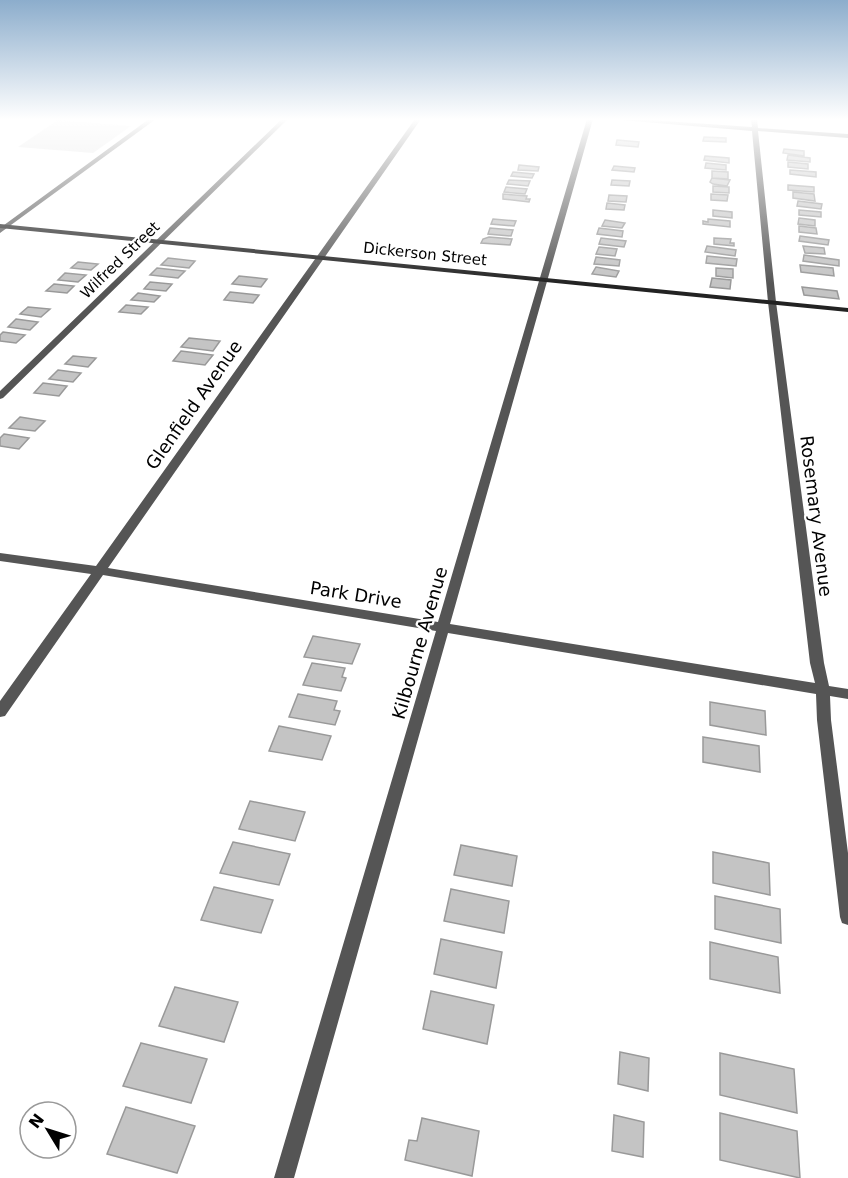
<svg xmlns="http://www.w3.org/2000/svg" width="848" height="1178" font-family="'DejaVu Sans',sans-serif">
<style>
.green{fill:#dcdcdc}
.building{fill:#c4c4c4;stroke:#999;stroke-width:1.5}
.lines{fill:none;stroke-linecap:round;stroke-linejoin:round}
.street{fill:#555;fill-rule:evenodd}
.secondary{fill:#222;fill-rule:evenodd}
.labels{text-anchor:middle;stroke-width:4.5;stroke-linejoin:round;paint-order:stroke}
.far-street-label{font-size:15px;fill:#000;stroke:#fff}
.street-label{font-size:18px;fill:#000;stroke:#fff}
</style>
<rect width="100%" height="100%" fill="#fff"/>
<path class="green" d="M58,120L131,126L93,153L18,147Z"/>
<path class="building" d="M704,137L726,138V142L703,141Z
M617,140L639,142L638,147L616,145Z
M784,149L804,151V156L783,153Z
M788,155L810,158V162L787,160Z
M705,156L729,158V163L704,160Z
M788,162L808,164V169L788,167Z
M706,163L726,165V170L705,168Z
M519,165L539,167L538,171L518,170Z
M614,166L635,168L634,172L612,170Z
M790,170L816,172V177L790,174Z
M712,171L728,172V179L712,178Z
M513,172L534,174L532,178L511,176Z
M712,178L730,180L727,186L713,184L710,182Z
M509,180L530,181L528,186L507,184Z
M612,180L630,181L629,186L611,185Z
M788,185L814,187V192L788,190Z
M713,186L729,187V193L713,192Z
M506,187L527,189L525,194L504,192Z
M793,192L814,194L815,201L793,198Z
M503,194L527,196L526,199H530L529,202L503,199Z
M711,194L728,195L727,201L711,200Z
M609,195L627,196L626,202L608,201Z
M798,201L822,204L821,209L797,206Z
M607,203L625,205L624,210L606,209Z
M713,210L732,212V218L713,216Z
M799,210L821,212V217L799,215Z
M799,218L815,220V226L798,224Z
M493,219L516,221L514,226L491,224Z
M708,219L730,221V227L703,224V221L708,222Z
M605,220L625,223L622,228L602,226Z
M799,226L816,228L817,234L799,232Z
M490,228L513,230L511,236L488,234Z
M599,228L623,231L622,237L597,234Z
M800,236L829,240L828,245L799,241Z
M489,237L512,239L510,245L481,243L483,239Z
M601,238L626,241L624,247L599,244Z
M714,238L731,239L730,243H734V246L714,244Z
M707,246L736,250L735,256L705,252Z
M803,246L824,248L825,254L805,253Z
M599,247L617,249L615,256L596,254Z
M804,255L839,260V266L803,261Z
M707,256L737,259L736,266L706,263Z
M596,257L620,260L619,266L594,264Z
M168,258L195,261L189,268L161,265Z
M78,262L98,264L91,270L71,268Z
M800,265L833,268L834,276L801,272Z
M596,267L619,271L616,277L592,274Z
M157,268L185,271L178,278L150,275Z
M716,268L733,269V278L716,276Z
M65,273L86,275L78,282L58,280Z
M239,276L267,279L261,287L232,284Z
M712,278L731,280L730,289L710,287Z
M150,282L172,284L166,291L144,289Z
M54,284L74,286L67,293L46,291Z
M802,287L837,291L839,299L804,295Z
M230,292L259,295L253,303L224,300Z
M138,293L160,296L154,302L131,300Z
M126,305L148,307L141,314L119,312Z
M28,307L50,309L41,317L20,314Z
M16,319L38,322L30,330L8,327Z
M3,332L25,335L16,343L0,341V335Z
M189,338L220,341L213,351L181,347Z
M181,351L213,355L205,365L173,361Z
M73,356L96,358L88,367L65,364Z
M58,370L81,373L73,382L49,379Z
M43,383L67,386L59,396L34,393Z
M20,417L45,421L35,431L9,428Z
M4,434L29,438L19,449L0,446V438Z
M313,636L360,644L352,664L304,657Z
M312,663L345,668L342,677L346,678L341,691L303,685Z
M298,694L337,701L334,710L340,711L335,725L289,717Z
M710,702L765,711L766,735L710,725Z
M279,726L331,736L322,760L269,751Z
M703,737L759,746L760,772L703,762Z
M250,801L305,812L295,841L239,829Z
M233,842L290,854L279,885L220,873Z
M461,845L517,856L512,886L454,875Z
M713,852L769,863L770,895L713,883Z
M214,887L273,900L261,933L201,920Z
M451,889L509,901L504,933L444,921Z
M715,896L780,909L781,943L715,929Z
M441,939L502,952L496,988L434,974Z
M710,942L778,957L780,993L710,979Z
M175,987L238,1002L224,1042L159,1026Z
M431,991L494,1005L487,1044L423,1029Z
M141,1043L207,1059L191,1103L123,1086Z
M620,1052L649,1058L648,1091L618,1084Z
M720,1053L794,1069L797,1113L720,1095Z
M126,1107L195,1126L177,1173L107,1154Z
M720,1113L797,1131L800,1178L720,1160Z
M614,1115L644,1122L643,1157L612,1151Z
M422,1118L479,1131L472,1176L405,1160L409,1140L417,1141Z"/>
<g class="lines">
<path class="street" d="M149,119H156L0,233V228Z
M282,119H288L3,398L0,399V391Z
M415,119H421L108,568L438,622L587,119H593L450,624L815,683L810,663L768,302L752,131L609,119H635L752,127L751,119H757L758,128L848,134V138L758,131L776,302L824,663L829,686L848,689V699L830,696L831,720L848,853V925L842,923L840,917L817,720L816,694L448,633L294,1178H274L436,631L103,575L5,716L0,717V701L91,574L0,561V553L96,566Z"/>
<path class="secondary" d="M0,224L848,308V312L0,228Z"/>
</g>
<linearGradient id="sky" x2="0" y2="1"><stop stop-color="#8cadcc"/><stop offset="0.42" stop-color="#fff"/><stop offset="1" stop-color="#fff" stop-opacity="0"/></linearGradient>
<rect width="848" height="284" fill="url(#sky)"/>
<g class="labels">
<g class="far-street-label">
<text transform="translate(425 254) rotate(6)" y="5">Dickerson Street</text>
<text transform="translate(120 260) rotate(-44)" y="5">Wilfred Street</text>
</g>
<g class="street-label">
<text transform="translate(194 405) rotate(-55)" y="6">Glenfield Avenue</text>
<text transform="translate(816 516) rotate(83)" y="6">Rosemary Avenue</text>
<text transform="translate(356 595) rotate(9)" y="6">Park Drive</text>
<text transform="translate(420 643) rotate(-74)" y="6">Kilbourne Avenue</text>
</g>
</g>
<g transform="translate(48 1130) rotate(308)"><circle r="28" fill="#ffffff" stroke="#999999" stroke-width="1.5"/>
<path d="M0-4.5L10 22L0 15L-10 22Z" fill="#000000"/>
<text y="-9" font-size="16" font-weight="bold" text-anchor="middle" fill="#000000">N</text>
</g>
</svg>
